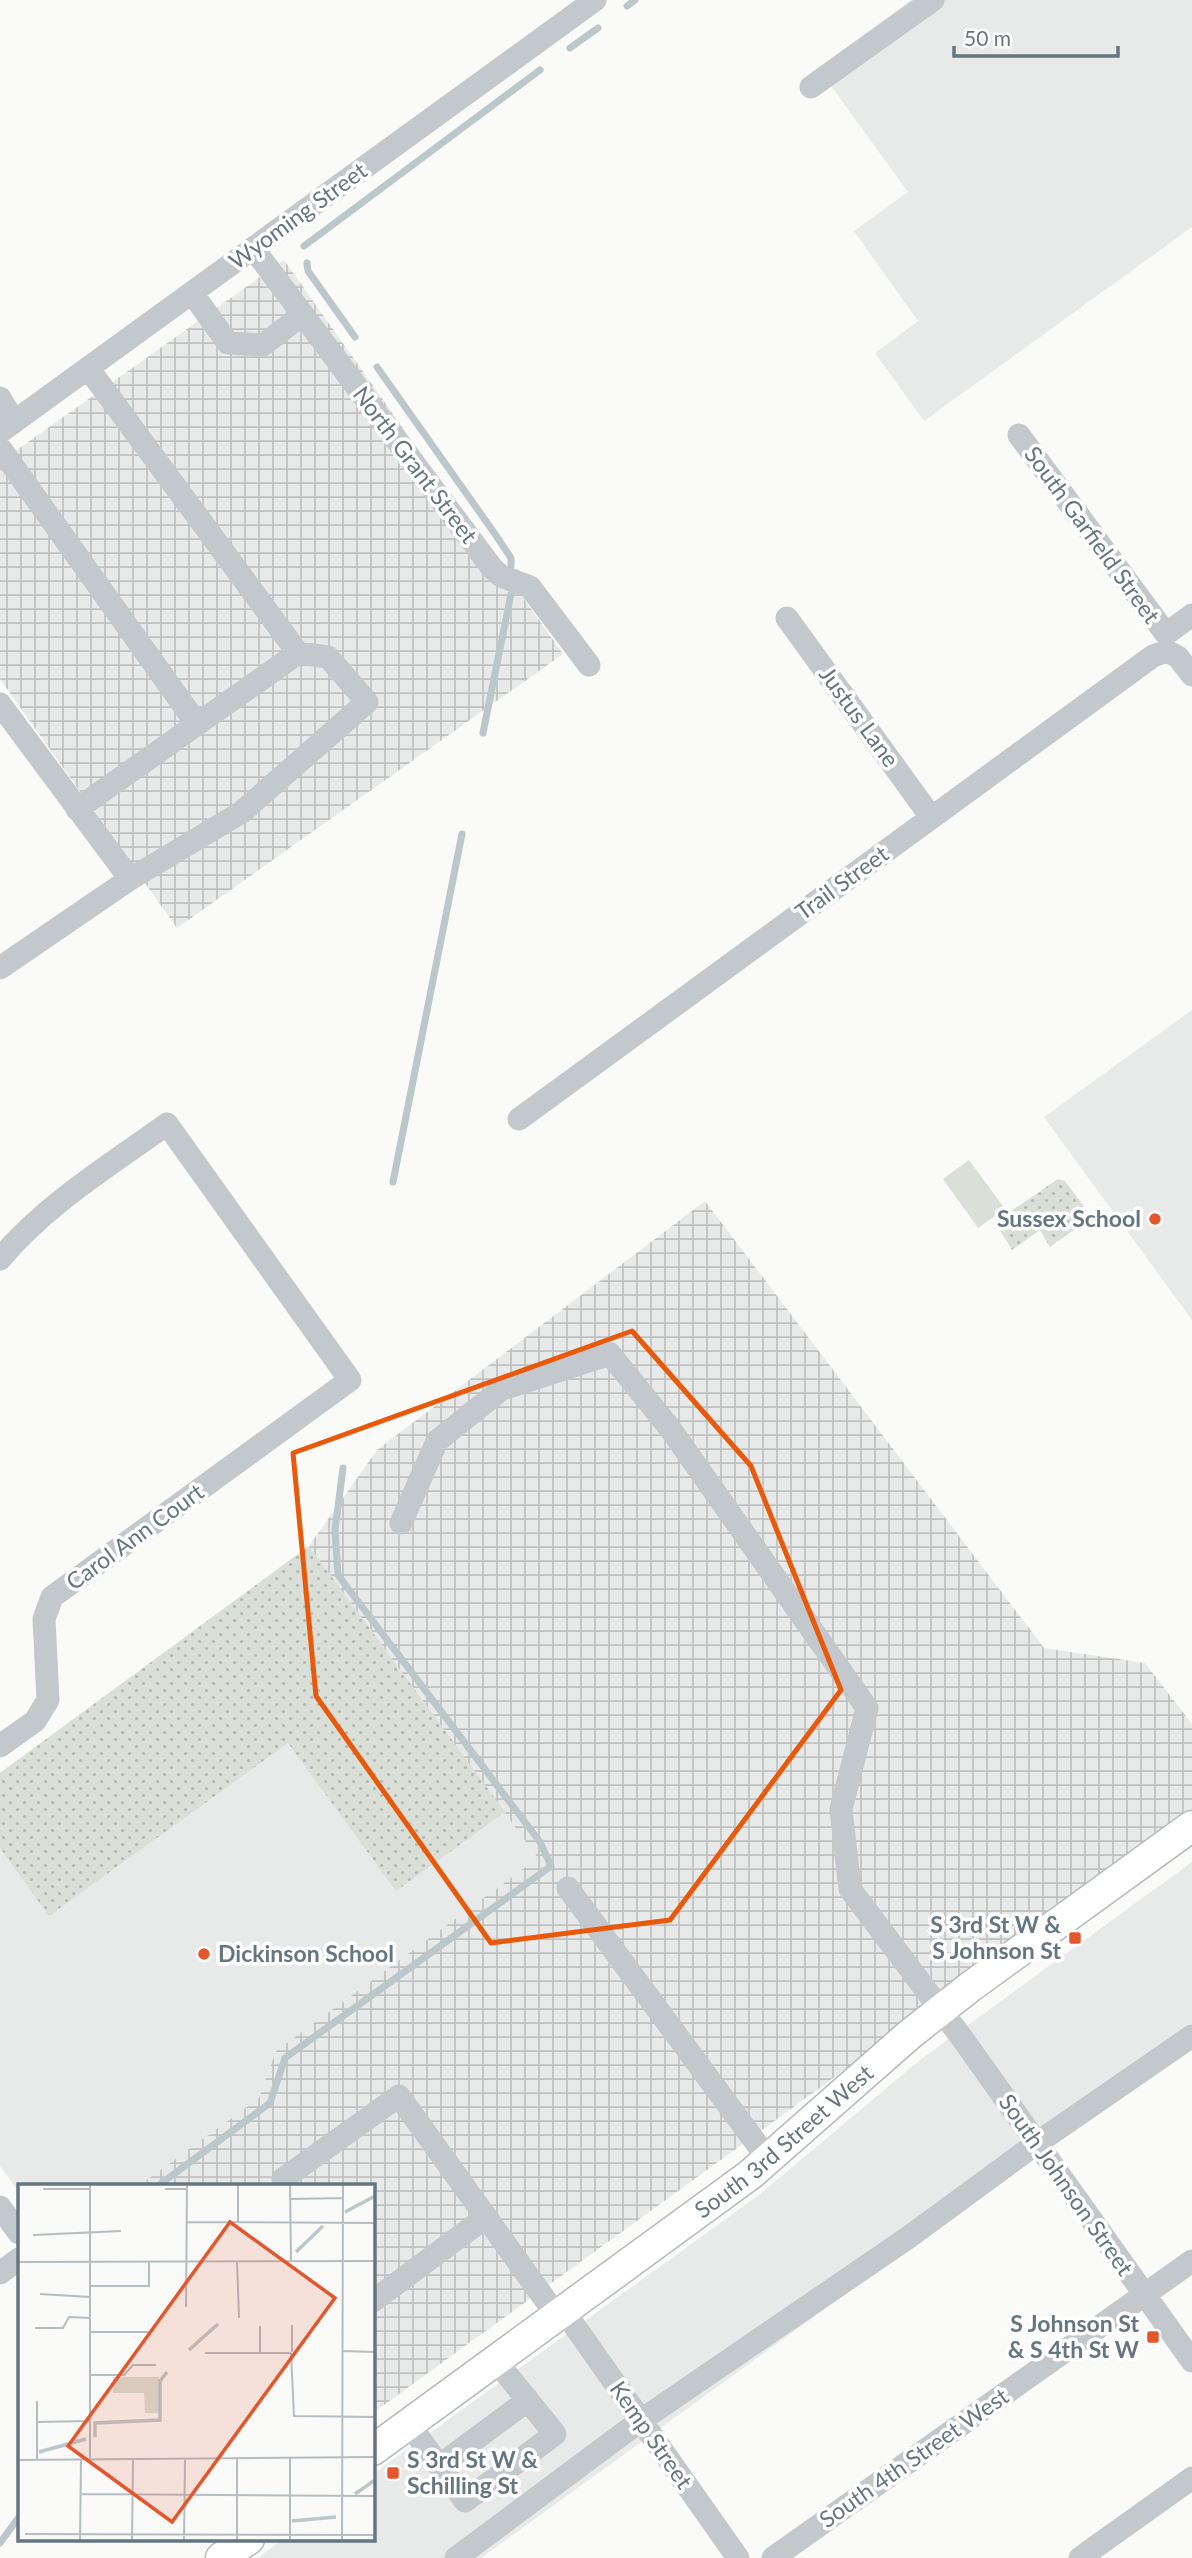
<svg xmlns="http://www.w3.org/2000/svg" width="1192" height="2558" font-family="Lato,sans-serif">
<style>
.built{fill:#e8e9e9}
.industrial{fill:url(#industrial-grid)}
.grass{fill:#dadfd7}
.park{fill:url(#park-dots)}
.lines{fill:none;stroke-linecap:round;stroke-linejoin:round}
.stream{stroke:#bbc7cb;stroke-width:7}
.major-casing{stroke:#b5babe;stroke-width:33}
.minor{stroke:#c3c8cc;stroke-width:23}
.major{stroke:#fff;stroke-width:30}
.marked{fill:none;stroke:#e8590c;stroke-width:5;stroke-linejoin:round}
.poi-dot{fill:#e4572e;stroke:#fff;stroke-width:2.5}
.labels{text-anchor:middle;stroke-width:7;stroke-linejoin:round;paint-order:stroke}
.street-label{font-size:23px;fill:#657683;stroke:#fff}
.poi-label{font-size:23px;font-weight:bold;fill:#657683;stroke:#fff;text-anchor:end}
.inset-river{fill:none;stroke:#bbc7cb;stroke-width:3.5}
.inset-road{fill:none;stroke:#b5bdc2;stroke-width:2}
.view{fill:#e4572e;fill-opacity:0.15;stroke:#e4572e;stroke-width:3.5}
.inset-edge{fill:none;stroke:#657683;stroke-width:3.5}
</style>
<defs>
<pattern id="industrial-grid" width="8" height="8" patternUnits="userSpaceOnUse" patternTransform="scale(1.75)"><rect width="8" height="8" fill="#e8e9e9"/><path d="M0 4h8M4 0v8" fill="none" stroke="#c0c1c2"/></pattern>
<pattern id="park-dots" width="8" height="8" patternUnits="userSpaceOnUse" patternTransform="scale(1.75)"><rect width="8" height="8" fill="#dadfd7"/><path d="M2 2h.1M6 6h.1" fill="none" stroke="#b4b9b4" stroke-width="1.8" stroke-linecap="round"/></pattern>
</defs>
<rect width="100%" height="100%" fill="#fafaf8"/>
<path class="built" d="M911,0H1192V227L924,421L875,353L918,321L854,231L908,192L818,68Z
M1192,1010V1320L1044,1117Z
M309,1546L539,1858L276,2051L260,2098L140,2185H19V2192L0,2166V1773Z
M1192,1862V2043L481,2558H258L283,2539H373V2474L759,2195L920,2060Z"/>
<path class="industrial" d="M284,260L563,654L177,928L0,679V462Z
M705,1201L1044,1648L1145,1663L1192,1724V1817L373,2413V2185H140L259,2098L276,2051L538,1858L309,1546L377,1450Z"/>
<path class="grass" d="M969,1160L1005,1209L978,1228L943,1179Z"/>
<path class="park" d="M1058,1179L1065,1181L1083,1205L1082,1224L1050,1247L1040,1230L1012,1250L995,1222Z
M309,1546L505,1812L396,1891L288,1743L49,1916L0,1848V1773Z"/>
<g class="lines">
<path class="stream" d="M627,6L635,0
M570,48L598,28
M304,246L540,70
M307,263L308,271L355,337
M377,367L495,534L511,558V566
M483,733L511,594
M393,1182L462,834
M159,2185L270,2103L285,2058L551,1866L540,1842L338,1575L335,1530L343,1468
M0,2543L19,2517"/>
<g class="major-casing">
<g id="major">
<path id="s1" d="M373,2450L751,2174L909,2035L970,1987L1192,1826"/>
<path d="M221,2558L249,2539"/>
</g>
</g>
<path class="minor" d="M811,87L933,0
M253,248L492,568L501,576L530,587L589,665
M192,293L228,343L263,345L302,315
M0,398L14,422
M0,432L595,0
M1019,435L1166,634
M0,448L197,724
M787,618L931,817
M1166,634L1192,615
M1167,651L1178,657L1192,675
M0,704L130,879
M77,809L298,653L88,368
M0,968L130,879L242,812L367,702L328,657L298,653
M519,1119L1153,656L1167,651
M0,1259C46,1204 109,1166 167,1124L350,1380L52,1597L44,1619L48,1700L35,1721L0,1746
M401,1523L437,1441L502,1389L610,1354L669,1427L867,1708L841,1809L850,1889L962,2038L1192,2361
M568,1888L768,2159
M288,2185L283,2179L399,2096L557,2316
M0,2207L19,2233
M0,2273L19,2259
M373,2301L486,2217
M564,2311L738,2558
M409,2424L465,2501L555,2434L496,2361
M439,2466L528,2400
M456,2558L640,2421L909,2237L1037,2143L1192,2036
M773,2558L1192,2261
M1080,2558L1192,2478"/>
<use href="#major" class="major"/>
</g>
<path class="marked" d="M632,1331L751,1466L841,1690L670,1920L491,1943L316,1696L293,1453Z"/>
<g class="poi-dot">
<circle cx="1155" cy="1219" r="7"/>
<rect x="1068" y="1931" width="14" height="14" rx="3.5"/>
<circle cx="204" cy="1954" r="7"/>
<rect x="1146" y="2330" width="14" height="14" rx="3.5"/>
<rect x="386" y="2466" width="14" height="14" rx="3.5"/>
</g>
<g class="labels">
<g class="street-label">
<text transform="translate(298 216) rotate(-36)" y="8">Wyoming Street</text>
<text transform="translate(415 465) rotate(53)" y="8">North Grant Street</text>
<text transform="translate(1092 535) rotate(54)" y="8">South Garfield Street</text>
<text transform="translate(859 717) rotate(54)" y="8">Justus Lane</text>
<text transform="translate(842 883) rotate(-36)" y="8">Trail Street</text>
<text transform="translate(135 1537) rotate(-36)" y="8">Carol Ann Court</text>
<text dy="8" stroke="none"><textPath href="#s1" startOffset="514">South 3rd Street West</textPath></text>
<text transform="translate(1066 2185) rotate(55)" y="8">South Johnson Street</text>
<text transform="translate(651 2435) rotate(55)" y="8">Kemp Street</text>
<text transform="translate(914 2458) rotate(-35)" y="8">South 4th Street West</text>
</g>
<g class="poi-label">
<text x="1141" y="1227">Sussex School</text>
<text x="1061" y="1933">S 3rd St W &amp;<tspan x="1061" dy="26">S Johnson St</tspan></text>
<text x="218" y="1962" text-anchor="start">Dickinson School</text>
<text x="1139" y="2332">S Johnson St<tspan x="1139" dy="26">&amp; S 4th St W</tspan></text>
<text x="407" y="2468" text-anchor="start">S 3rd St W &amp;<tspan x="407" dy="26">Schilling St</tspan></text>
</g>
</g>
<g transform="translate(18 2184)">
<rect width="357" height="357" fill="#fafaf8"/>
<path d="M95,193H141V229H127L126,209H95Z" fill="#dadfd7"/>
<path class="inset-river" d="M327,28L357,12M278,68L305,42M171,166L200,140M77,253V239L142,236V197L149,188M21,268L68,255M337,310L357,296M274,337L318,333"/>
<path class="inset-road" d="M72,0V275M272,0L273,76M25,5H72M147,5H169M272,15L325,14M168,38L357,39M220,38V0M15,51L103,47M219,77L221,134M0,78L357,77M72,102H131V77M22,110L72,113M168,123L169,0M274,141V168M17,144H45L51,133L72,134M72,148H132M325,167L357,168M187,169H273M242,169V142M273,169L276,232L357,233M72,191H106L115,181H138M19,217V276M19,238L72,237M0,276L357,273M63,310L357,312M7,350L357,351M62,357L63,276M114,357L115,276M166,357L167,276M219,357V274M272,357V274M324,357L325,0"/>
<path class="view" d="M212,38L317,114L154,338L50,262Z"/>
<rect width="357" height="357" class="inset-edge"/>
</g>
<path d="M954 46v10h164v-10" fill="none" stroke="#657683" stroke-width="3.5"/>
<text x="964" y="46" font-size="21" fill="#657683" stroke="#ffffff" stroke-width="5" paint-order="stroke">50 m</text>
</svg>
